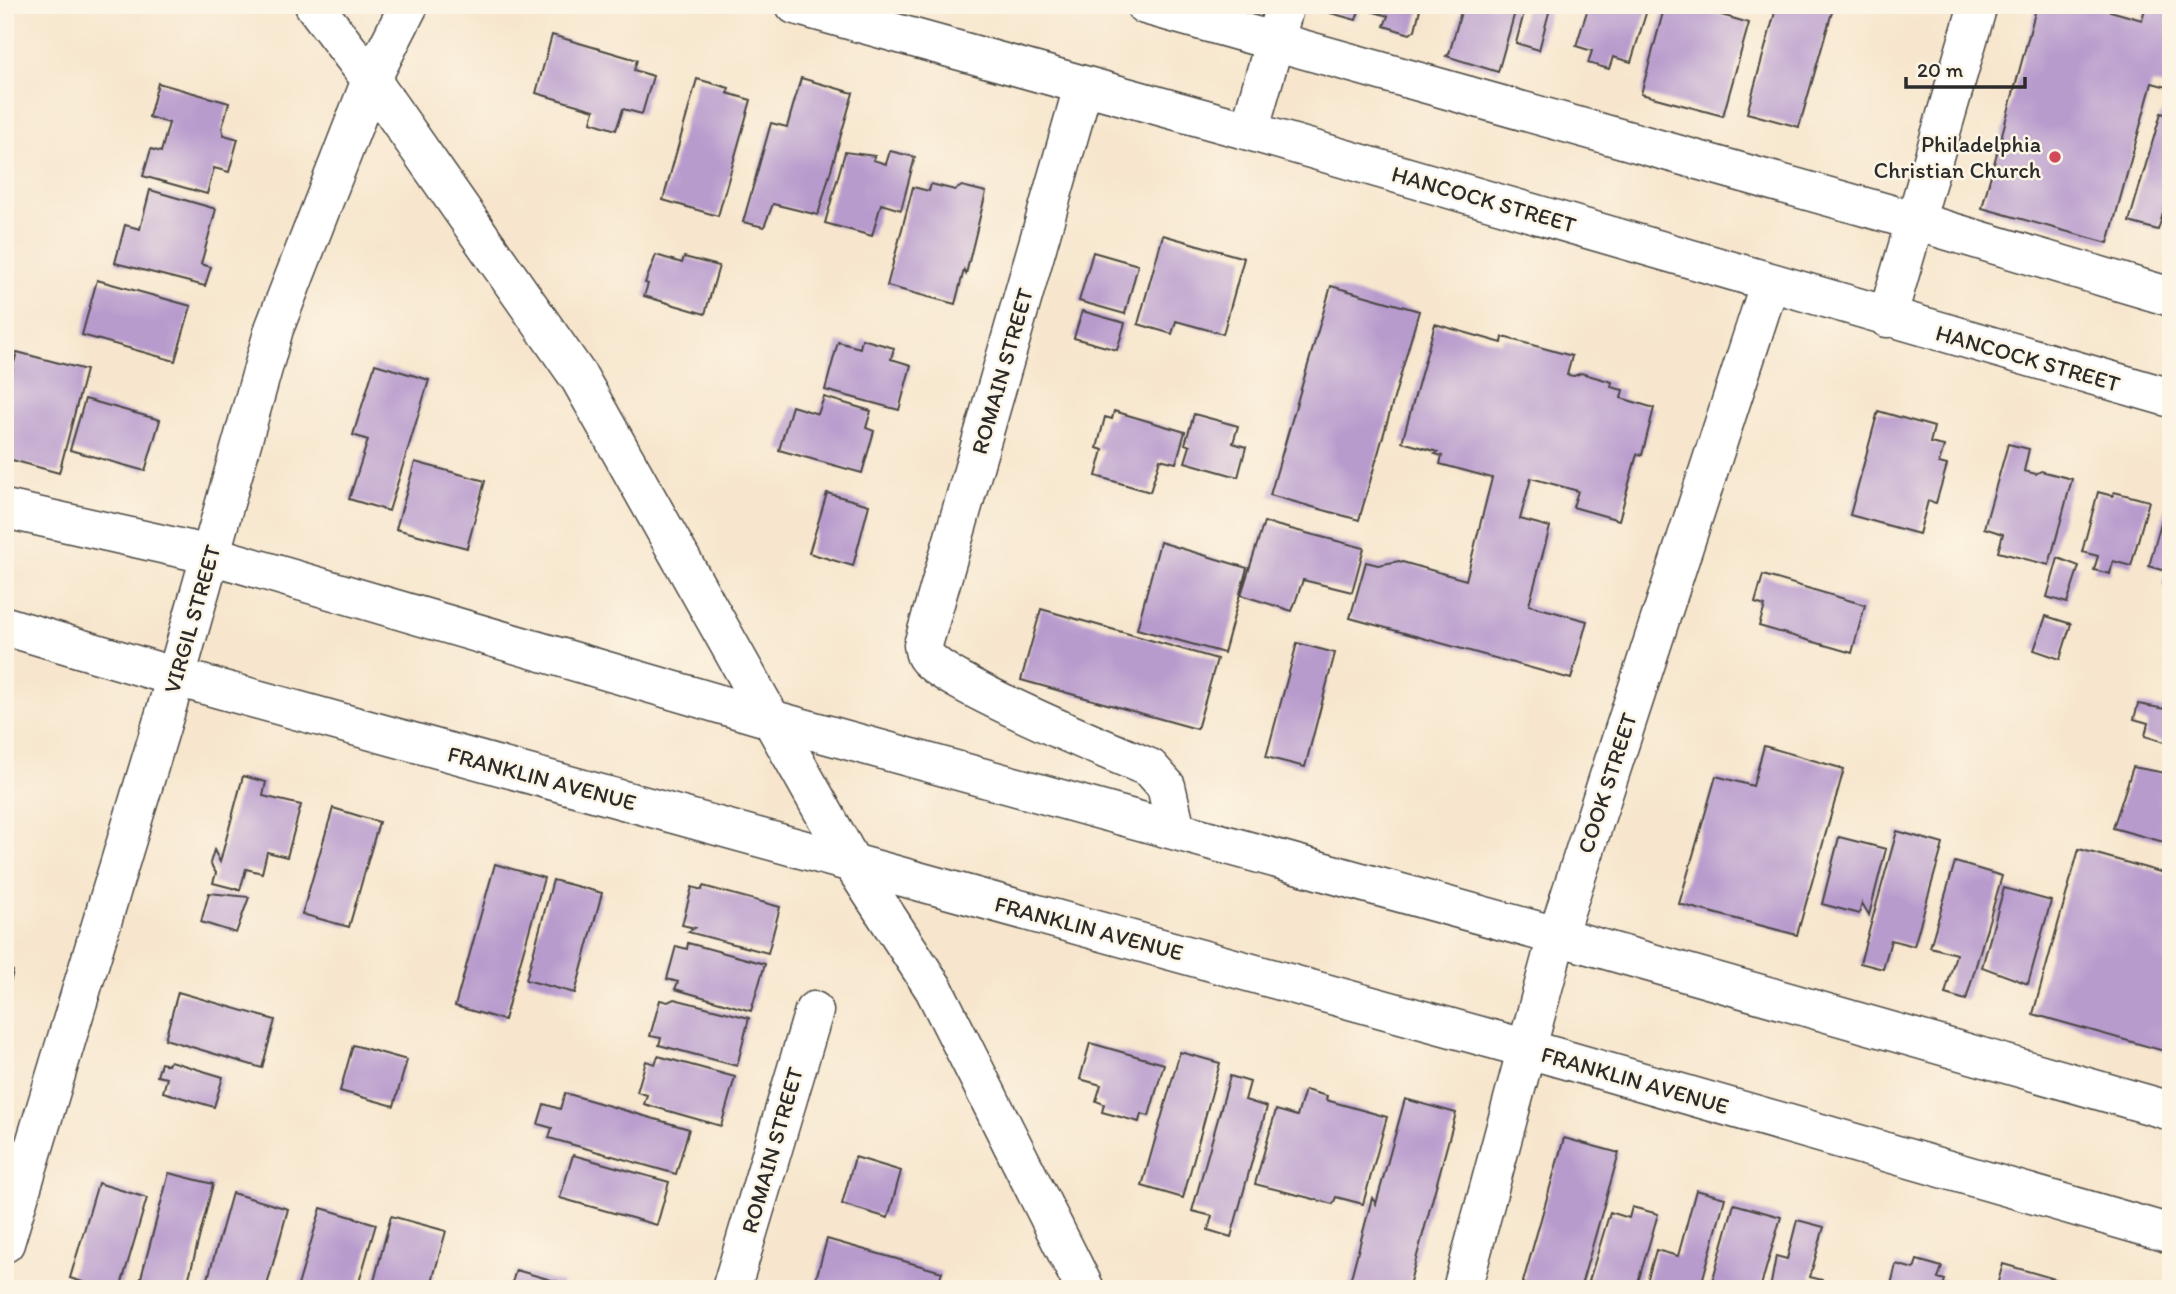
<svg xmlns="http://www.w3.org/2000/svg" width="2176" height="1294" font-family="Itim,sans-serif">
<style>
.building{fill:#b89bcd}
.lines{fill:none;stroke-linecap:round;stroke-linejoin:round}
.minor-casing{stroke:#4a4743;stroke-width:41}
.major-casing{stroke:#4a4743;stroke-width:41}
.minor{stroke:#fff;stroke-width:38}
.major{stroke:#fff;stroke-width:38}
.poi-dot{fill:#d1495b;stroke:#fcf5e5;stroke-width:2.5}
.labels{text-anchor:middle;stroke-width:5;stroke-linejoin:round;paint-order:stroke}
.poi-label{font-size:23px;fill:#2b2b2b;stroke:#fcf5e5;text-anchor:end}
.street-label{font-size:23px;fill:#2b2b2b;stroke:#fcf5e5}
</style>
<rect width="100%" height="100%" fill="#fcf5e5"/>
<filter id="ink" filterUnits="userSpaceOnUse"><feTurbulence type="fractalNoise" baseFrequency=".0143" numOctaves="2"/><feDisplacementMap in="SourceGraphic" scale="14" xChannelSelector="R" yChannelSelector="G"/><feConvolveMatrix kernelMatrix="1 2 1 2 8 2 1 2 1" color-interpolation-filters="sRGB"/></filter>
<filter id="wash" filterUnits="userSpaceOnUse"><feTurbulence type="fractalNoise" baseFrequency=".00686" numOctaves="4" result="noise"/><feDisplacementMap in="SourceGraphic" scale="28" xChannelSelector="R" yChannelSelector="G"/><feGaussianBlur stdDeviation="1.57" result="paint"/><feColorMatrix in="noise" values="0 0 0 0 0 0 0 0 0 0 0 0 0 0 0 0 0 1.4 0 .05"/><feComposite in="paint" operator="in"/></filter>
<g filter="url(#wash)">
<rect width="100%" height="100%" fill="#f7e6cd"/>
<g id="blocks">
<path class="building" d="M1329,5H1361L1356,20L1327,12Z
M1372,5H1421L1415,30L1410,34L1384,26L1388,16L1371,11Z
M1463,5H1517L1498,72L1446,56L1449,54Z
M1526,5H1551L1539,50L1516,43Z
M1589,5H1632L1647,10L1631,62L1613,57L1609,69L1588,63L1592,51L1576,46Z
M1665,5H1687L1749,23L1723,116L1641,94Z
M1777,5H1834L1799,127L1747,113Z
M2047,5H2089L2142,20L2146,5H2171V88L2152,83L2108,243L1982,208L2036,9L2045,11Z
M552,35L637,60L634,70L653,76L642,114L623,109L616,130L591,122L594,110L536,93Z
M801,78L853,93L818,215L773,204L764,227L743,222L771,123L787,127Z
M697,79L729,88L727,93L751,100L718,216L663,200Z
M158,83L229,103L222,128L224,135L238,139L229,172L214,168L207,194L143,176L151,149L161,152L169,123L149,117Z
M2161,113L2171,116V187L2158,230L2129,222Z
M890,151L915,157L901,210L881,204L872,236L825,223L845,152L875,156L873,160L886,164Z
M931,184L955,190L962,186L986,192L966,274L964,270L955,304L887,286L913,187L929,191Z
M150,190L216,209L201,264L211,267L205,286L115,263L125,225L140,229Z
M1163,235L1244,258L1223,334L1176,321L1172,334L1138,324Z
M1093,252L1138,265L1125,314L1079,301Z
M656,255L682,263L684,257L719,266L705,314L644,296L648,284L645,283Z
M97,280L191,306L175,361L82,335Z
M1331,286L1419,311L1359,520L1270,495Z
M1082,311L1125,323L1117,350L1074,338Z
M1435,324L1502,343L1503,337L1572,356L1567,375L1574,376L1581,373L1612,382L1611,387L1623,390L1621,398L1654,408L1642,455L1637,454L1619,520L1573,507L1578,491L1531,478L1520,519L1550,527L1529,605L1587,621L1571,679L1350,618L1366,562L1378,565L1399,561L1466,580L1492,478L1440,464L1442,456L1435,454L1438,452L1402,442Z
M862,339L894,348L891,359L911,365L899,410L825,390L838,342L860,348Z
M17,352L86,370L59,473L5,458V396Z
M375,364L429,380L389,511L349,499L368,440L353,435Z
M824,397L871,411L866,428L874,431L862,473L779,450L792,406L818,414Z
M85,399L160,420L145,471L70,450Z
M1114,411L1185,432L1176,463L1160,459L1150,492L1096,476L1103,450L1097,448L1105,417L1112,419Z
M1878,411L1934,427L1930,443L1944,446L1939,463L1947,465L1936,503L1928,501L1919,534L1850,515Z
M1194,414L1238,426L1233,443L1246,447L1238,477L1185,462L1190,446L1185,444Z
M2008,444L2029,449L2024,471L2036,474L2041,471L2072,479L2049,565L1998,552L2003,534L1984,528Z
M415,462L485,481L467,548L396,529Z
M2098,492L2113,496L2114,492L2149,501L2131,566L2113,561L2110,574L2094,570L2098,556L2082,552Z
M827,493L869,505L853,566L809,553Z
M2165,508L2171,510V586L2163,584L2166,571L2149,566Z
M1264,522L1364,548L1352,592L1303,580L1292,611L1241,595Z
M1160,542L1247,568L1224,653L1137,629Z
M2058,558L2079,566L2067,603L2047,597Z
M1763,575L1865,605L1852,653L1759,626L1765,606L1755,603Z
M1041,609L1217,659L1197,729L1021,680Z
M2046,616L2071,624L2060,659L2034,650Z
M1297,643L1335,653L1305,767L1266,757Z
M2138,704L2171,710V744L2145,736L2148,723L2134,719Z
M1764,746L1844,769L1797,935L1679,904L1716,776L1753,786Z
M2133,767L2171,774V844L2113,828Z
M243,776L266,782L263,796L301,805L287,857L267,852L262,873L246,869L240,890L213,883L216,873L210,863L214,850L220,862Z
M333,808L379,822L349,927L302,914Z
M1897,831L1943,844L1914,946L1891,940L1883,969L1860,963Z
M1839,837L1886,849L1869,915L1862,903L1859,914L1822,904Z
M2079,849L2171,875V1053L2033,1014Z
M1955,862L2002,876L1966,1000L1945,994L1956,954L1930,947Z
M495,864L544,878L504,1020L455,1006Z
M553,880L602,893L575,993L526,980Z
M703,886L780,907L768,953L688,932L695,928L682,925L692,887L702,890Z
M2004,888L2051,901L2028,984L1982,967Z
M209,893L249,897L236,933L201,922Z
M688,943L765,964L751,1011L675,989L678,982L667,979L676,946L687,949Z
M5,964L13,971L9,987L5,986Z
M178,992L275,1020L262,1068L165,1039Z
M674,999L749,1018L737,1066L659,1045L661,1038L650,1036L660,1000L668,1002Z
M1090,1043L1164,1064L1149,1116L1141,1114L1139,1122L1102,1112L1104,1104L1096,1101L1101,1085L1080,1079Z
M353,1045L407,1060L394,1106L340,1091Z
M1180,1052L1220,1063L1183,1198L1142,1186Z
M658,1056L735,1077L721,1126L644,1104L647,1095L637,1092L646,1061L655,1064Z
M170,1061L223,1077L214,1107L163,1092L167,1078L157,1076L161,1063L168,1065Z
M1230,1076L1250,1082L1245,1100L1267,1107L1231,1237L1208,1230L1212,1216L1192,1211Z
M1305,1090L1327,1096L1326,1100L1387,1117L1363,1204L1336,1197L1333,1204L1255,1184L1276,1110L1297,1116Z
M565,1093L689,1129L676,1174L549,1138L552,1128L538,1124L544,1104L560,1109Z
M1405,1099L1456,1113L1408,1289H1348L1372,1198L1376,1204Z
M1564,1138L1619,1153L1580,1289H1521Z
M573,1155L669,1182L657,1225L560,1198Z
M855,1157L901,1171L888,1218L842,1204Z
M169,1173L213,1184L186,1289H138Z
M98,1183L147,1198L120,1289H105L70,1278Z
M1696,1190L1725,1198L1700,1289H1645L1656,1250L1678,1256Z
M232,1193L288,1209L266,1289H205Z
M1734,1204L1781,1217L1760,1289H1710Z
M1632,1207L1658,1214L1636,1289H1613L1589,1281L1610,1212L1629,1218Z
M321,1208L376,1224L357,1289H297Z
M391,1216L446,1231L430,1289H372Z
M1797,1220L1824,1227L1810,1277L1822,1280L1820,1289H1770L1776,1256L1787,1259Z
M827,1239L942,1272L937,1289H825L814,1286Z
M1917,1260L1942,1267L1938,1278L1945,1280L1942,1289H1890L1896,1264L1914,1269Z
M2003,1264L2086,1288V1289H1996Z
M516,1270L562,1283L560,1289H510Z"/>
</g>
</g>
<g filter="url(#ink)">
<use href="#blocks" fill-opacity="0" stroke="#4a4743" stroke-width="2"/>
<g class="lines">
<g class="minor-casing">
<path id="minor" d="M314,5L371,80L580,379L852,863L934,989L1085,1289
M795,5L1249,131L2171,398
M1145,5L1915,221L2171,297
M1083,87L923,645C924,648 924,654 926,656C940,681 1114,753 1150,768L1166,786L1176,830
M1249,131L1285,5
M1887,318L1978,5
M5,1243L176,677L274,329L371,80L409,5
M731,1289L814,1011
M1462,1289L1557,936L1770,282"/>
</g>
<g class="major-casing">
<path id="major" d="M5,509L211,555L774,720L1557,936L2171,1111
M5,626L176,677L1528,1049L2171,1234"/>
</g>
<use href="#minor" class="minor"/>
<use href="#major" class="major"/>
</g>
</g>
<circle class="poi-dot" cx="2055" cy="157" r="7"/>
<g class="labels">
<g class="poi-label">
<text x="2041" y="152">Philadelphia<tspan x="2041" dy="26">Christian Church</tspan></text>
</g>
<g class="street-label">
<text transform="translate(1484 199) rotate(16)" y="8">HANCOCK STREET</text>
<text transform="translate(2028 358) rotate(16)" y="8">HANCOCK STREET</text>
<text transform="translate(1002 371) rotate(-74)" y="8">ROMAIN STREET</text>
<text transform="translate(192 619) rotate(-74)" y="8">VIRGIL STREET</text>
<text transform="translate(542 778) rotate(15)" y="8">FRANKLIN AVENUE</text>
<text transform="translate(1607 783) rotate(-72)" y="8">COOK STREET</text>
<text transform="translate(1089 928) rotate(15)" y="8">FRANKLIN AVENUE</text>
<text transform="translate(1635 1080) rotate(16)" y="8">FRANKLIN AVENUE</text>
<text transform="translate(772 1150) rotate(-74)" y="8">ROMAIN STREET</text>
</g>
</g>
<rect width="2176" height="1294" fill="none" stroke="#fcf5e5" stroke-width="28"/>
<path d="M1906 77v10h119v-10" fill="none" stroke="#2b2b2b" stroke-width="3.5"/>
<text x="1917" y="77" font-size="21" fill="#2b2b2b" stroke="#fcf5e5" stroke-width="5" paint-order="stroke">20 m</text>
</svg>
